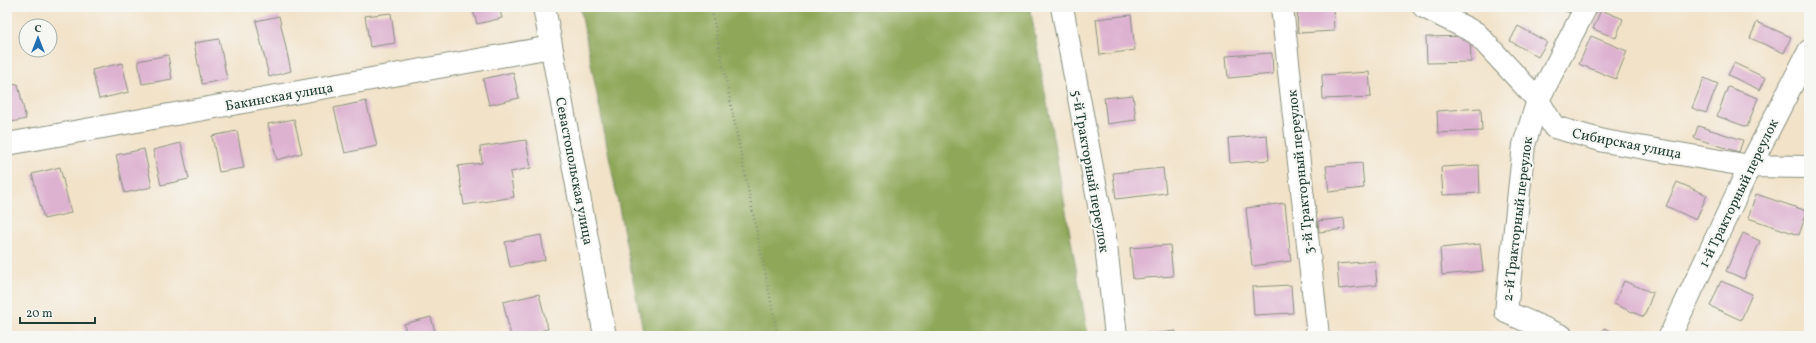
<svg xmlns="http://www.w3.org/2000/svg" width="1816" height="343" font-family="Vollkorn,serif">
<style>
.forest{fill:#8ea759;stroke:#567246}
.building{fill:#ddb1d0}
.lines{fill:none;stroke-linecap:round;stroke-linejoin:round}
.minor-casing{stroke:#88907e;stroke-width:24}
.path{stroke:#88907e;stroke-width:2.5;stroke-dasharray:1 3;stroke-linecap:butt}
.minor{stroke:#fff;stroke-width:22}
.labels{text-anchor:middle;stroke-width:4;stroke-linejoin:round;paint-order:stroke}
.street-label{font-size:14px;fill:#1f3d34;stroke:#f6f6f2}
</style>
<rect width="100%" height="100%" fill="#f6f6f2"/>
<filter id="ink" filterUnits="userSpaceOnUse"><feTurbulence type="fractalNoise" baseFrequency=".025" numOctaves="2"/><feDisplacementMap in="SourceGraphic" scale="8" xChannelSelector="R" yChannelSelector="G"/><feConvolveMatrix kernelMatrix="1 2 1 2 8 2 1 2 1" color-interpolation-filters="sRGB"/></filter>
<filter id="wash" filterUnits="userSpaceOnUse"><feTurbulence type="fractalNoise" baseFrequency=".012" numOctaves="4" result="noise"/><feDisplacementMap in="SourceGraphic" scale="16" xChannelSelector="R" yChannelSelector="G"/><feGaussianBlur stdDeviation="0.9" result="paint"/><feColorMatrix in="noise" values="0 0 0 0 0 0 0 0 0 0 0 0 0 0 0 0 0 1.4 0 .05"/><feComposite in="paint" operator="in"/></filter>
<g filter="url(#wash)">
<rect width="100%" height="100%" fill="#f2e2c8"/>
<path class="forest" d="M580,7H1030L1088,336H644Z"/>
<g id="blocks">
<path class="building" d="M472,7H499L502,18L477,24Z
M1297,7H1333L1334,31L1298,33Z
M1556,7H1578L1575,15Z
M1601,10L1623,19L1616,38L1593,29Z
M391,13L395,43L370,47L365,16Z
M1131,15L1135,50L1100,55L1096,19Z
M279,16L291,71L269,77L256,21Z
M1757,22L1791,37L1784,53L1750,38Z
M1518,26L1547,42L1538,57L1510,41Z
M1470,36L1471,62L1427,63L1426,37Z
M1591,36L1627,51L1616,79L1579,64Z
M219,39L227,79L202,84L194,43Z
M1272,53L1273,74L1228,78L1226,56Z
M168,55L172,79L142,84L138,61Z
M122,63L129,92L99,99L92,70Z
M1734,63L1766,78L1760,90L1728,75Z
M513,72L519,98L489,105L483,79Z
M1369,72L1371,97L1323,99L1322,75Z
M1704,78L1718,84L1706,113L1692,108Z
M18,84L26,119L7,123V86Z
M1728,87L1758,98L1747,127L1717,116Z
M1133,95L1136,120L1107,124L1104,98Z
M366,101L377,146L345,153L334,108Z
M1481,108L1482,131L1438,133L1437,111Z
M294,119L302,153L277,160L268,124Z
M1698,126L1743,140L1739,152L1694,138Z
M237,131L244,168L219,172L212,136Z
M1267,135L1269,160L1230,163L1228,138Z
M526,140L531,168L510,172L514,197L464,205L458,166L482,163L480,147Z
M181,143L189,179L161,185L153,150Z
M144,149L152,187L125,193L116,155Z
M1362,163L1364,188L1329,192L1326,166Z
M1479,165L1480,193L1443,195L1441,167Z
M60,167L71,213L44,219L32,174Z
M1163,168L1166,193L1116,199L1113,173Z
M1677,182L1707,195L1696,220L1666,206Z
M1756,194L1807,211L1799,235L1748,218Z
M1285,203L1291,261L1252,266L1246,208Z
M1344,218L1345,229L1319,232L1318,221Z
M1743,233L1760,241L1744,279L1726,271Z
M541,235L545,260L510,267L505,242Z
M1480,244L1483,271L1442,275L1440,248Z
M1170,245L1173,276L1133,279L1130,248Z
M1375,261L1377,285L1339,289L1337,264Z
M1624,281L1653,293L1644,317L1614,304Z
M1721,281L1752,294L1741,320L1710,306Z
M1291,285L1293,313L1254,315L1252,287Z
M539,294L548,329L519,336H511L503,302Z
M431,317L436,336H407L404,324Z
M1604,328L1623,336H1600Z
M1176,331V336H1140V335Z"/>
</g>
</g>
<g filter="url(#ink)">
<use href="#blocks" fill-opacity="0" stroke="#88907e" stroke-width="1"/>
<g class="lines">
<g class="minor-casing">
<path id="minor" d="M544,7L605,336
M1062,7L1105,237L1116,336
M1282,7L1318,336
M1424,7L1476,33L1538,100L1554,127L1604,141L1750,166L1809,167
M7,144L551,47
M1562,336L1506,312L1524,145L1538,100L1586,7
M1670,336L1750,166L1809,51"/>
</g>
<path class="path" d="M711,7L778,336"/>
<use href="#minor" class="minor"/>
</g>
</g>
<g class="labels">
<g class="street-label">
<text transform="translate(279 96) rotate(-10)" y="5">Бакинская улица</text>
<text transform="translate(1627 143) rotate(11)" y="5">Сибирская улица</text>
<text transform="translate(575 171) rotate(79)" y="5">Севастопольская улица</text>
<text transform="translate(1091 171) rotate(80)" y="5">5-й Тракторный переулок</text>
<text transform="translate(1300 172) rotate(-96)" y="5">3-й Тракторный переулок</text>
<text transform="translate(1738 193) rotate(-64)" y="5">1-й Тракторный переулок</text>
<text transform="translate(1517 219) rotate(-83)" y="5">2-й Тракторный переулок</text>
</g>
</g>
<rect width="1816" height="343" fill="none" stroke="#f6f6f2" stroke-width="24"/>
<g transform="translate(38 38)"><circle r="19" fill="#f6f6f2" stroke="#a0aca6"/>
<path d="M0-3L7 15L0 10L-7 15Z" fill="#1f6fb2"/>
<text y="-6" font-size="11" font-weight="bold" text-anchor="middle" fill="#1f3d34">С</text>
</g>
<path d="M20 317v6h75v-6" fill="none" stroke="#1f3d34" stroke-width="2"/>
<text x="26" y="317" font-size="12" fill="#1f3d34" stroke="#f6f6f2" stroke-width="3" paint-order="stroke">20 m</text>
</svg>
